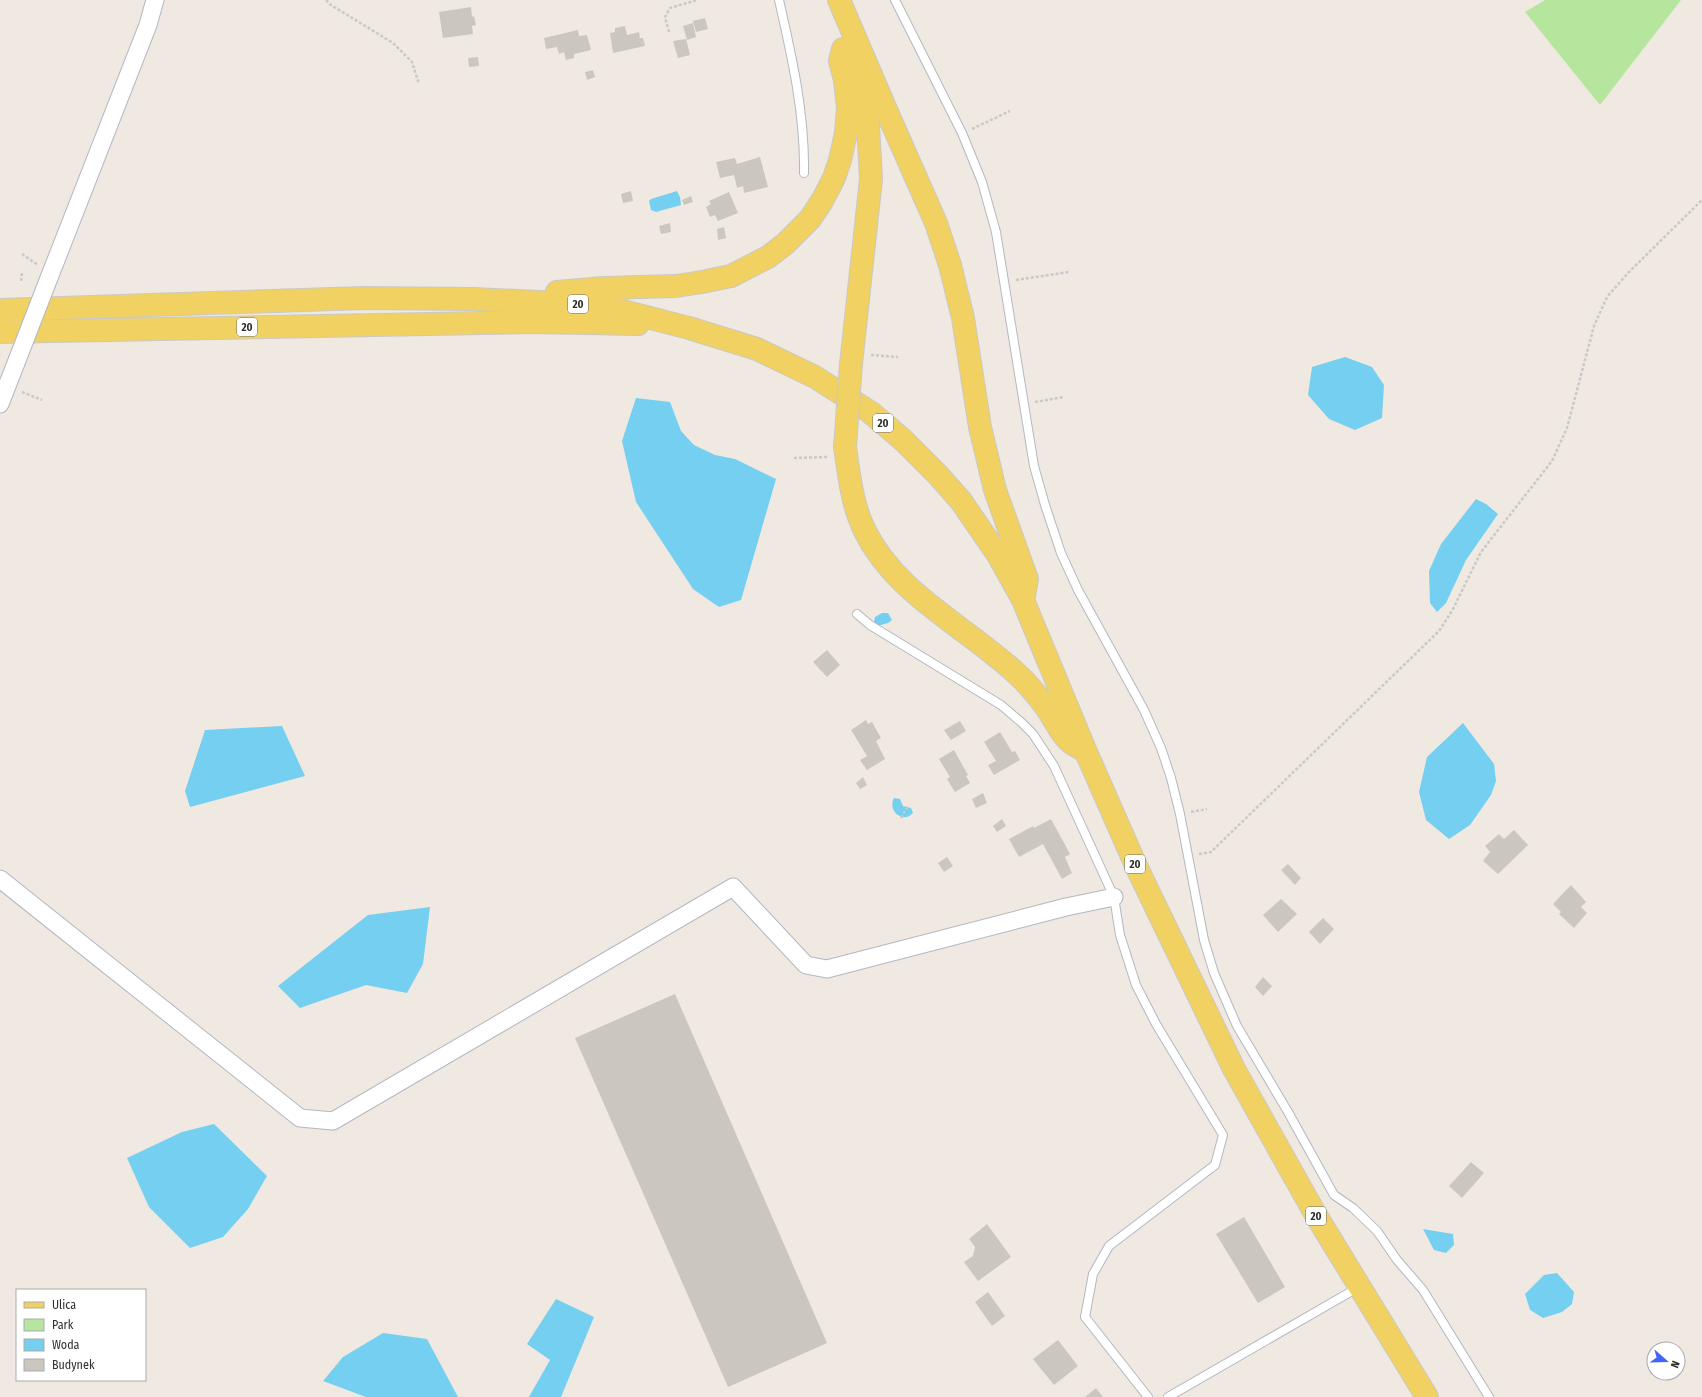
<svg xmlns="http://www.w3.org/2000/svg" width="1702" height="1397" font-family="'Fira Sans Condensed',sans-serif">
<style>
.green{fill:#b6e59e}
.water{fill:#75cff0}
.building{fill:#cbc7bf}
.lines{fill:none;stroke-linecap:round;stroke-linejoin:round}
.service-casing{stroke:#b4b7c1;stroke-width:10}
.minor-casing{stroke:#b4b7c1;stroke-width:19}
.primary-casing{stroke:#c9c9c9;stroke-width:24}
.path{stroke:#c9c9c9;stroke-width:2.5;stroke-dasharray:3 2;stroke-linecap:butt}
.service{stroke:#fff;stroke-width:8}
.minor{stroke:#fff;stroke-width:17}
.primary{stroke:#f2d163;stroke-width:22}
.minor-bridge-casing{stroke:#b4b7c1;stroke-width:19;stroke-linecap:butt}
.primary-bridge-casing{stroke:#c9c9c9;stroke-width:24;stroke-linecap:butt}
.minor-bridge{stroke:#fff;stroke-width:17}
.primary-bridge{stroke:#f2d163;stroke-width:22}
.labels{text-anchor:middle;stroke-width:3;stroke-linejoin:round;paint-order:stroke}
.shield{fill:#fff;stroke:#6d6d6d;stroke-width:1}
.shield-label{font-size:11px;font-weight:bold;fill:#2e2e2e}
</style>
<rect width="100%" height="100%" fill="#efe9e1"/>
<path class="green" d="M1545,0H1681L1600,105L1525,12Z"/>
<path class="water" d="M677,191L680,197L681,205L656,212L651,210L649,201L651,199Z
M1345,357L1372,367L1384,385L1382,418L1355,430L1329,419L1308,395L1312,367Z
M636,398L670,402L681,431L694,445L715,455L735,459L776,479L741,600L719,607L693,589L636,502L622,441Z
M1476,499L1486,504L1498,514L1466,560L1446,603L1437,612L1430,603L1429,571L1441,544Z
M882,613H888L892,620L888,623L877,626L874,622L875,617Z
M1463,723L1494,764L1496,781L1491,795L1470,825L1449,839L1426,820L1419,792L1427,757Z
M282,726L305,776L190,807L185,791L205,730Z
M894,798L900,799L903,806L911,808L913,813C903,824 887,811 894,798Z
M430,907L423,964L407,993L366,985L300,1008L278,986L368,915Z
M214,1124L267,1176L248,1209L223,1237L190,1248L149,1207L127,1158L182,1132Z
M1423,1229L1453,1234L1454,1245L1446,1253L1434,1250Z
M1557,1273L1574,1292L1572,1304L1562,1312L1543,1318L1530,1310L1525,1294L1544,1275Z
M556,1299L594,1317L561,1397H529L550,1360L527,1344Z
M383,1333L427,1339L458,1397H366L323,1381L343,1357Z"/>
<path class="building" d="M471,7L472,17L474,16L476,25L472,26L473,34L443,38L439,12Z
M705,18L708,29L696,32L693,21Z
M693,23L696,37L687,40L683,26Z
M625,26L627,35L639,32L640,38H643L645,46L613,53L610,33L615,32V28Z
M578,30L579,36L587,35L591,50L574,54V58L566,60L564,52L559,54L557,47L546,49L544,38Z
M686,39L690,55L678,58L673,41Z
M478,57L479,66L469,67L468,58Z
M593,70L595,77L587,80L585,72Z
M760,157L768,187L744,193L743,186L737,188L734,175L720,178L716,162L735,158L737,164Z
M631,191L633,201L623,203L621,194Z
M729,192L738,213L718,221L715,215L710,217L706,207L711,204L709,201Z
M691,196L693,202L684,205L682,200Z
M670,223L671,232L661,234L659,226Z
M724,227L726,238L718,240L717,229Z
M827,650L840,665L827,677L813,662Z
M866,720L868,724L872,722L881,738L876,741L885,759L867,770L860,760L867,756L851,730Z
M960,721L966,731L951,740L944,730Z
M1000,732L1012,752L1015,751L1020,760L994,775L988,765L996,761L984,742Z
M954,750L968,775L966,776L970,783L955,792L947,779L950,777L939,759Z
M863,777L867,785L860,789L856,783Z
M983,793L987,803L976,808L972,799Z
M1002,819L1006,826L997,832L993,826Z
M1051,819L1070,854L1065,857L1072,873L1062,879L1043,844L1019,857L1009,839L1033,826L1034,828Z
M1514,830L1528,845L1498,874L1483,861L1490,852L1485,846L1499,834L1504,839Z
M947,857L953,866L944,872L938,863Z
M1288,864L1301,878L1295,885L1281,870Z
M1571,885L1586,902L1581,907L1587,913L1574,928L1559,914L1561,912L1553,904Z
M1281,899L1297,914L1278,932L1263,915Z
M1323,918L1334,929L1320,944L1309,932Z
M1263,977L1272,986L1263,996L1255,987Z
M675,994L827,1343L728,1387L575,1038Z
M1471,1162L1484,1173L1462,1198L1449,1186Z
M1244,1217L1285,1287L1258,1303L1216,1234Z
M987,1224L1011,1257L978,1281L964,1262L973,1256L975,1247L969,1239Z
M988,1292L1005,1316L992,1326L975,1302Z
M1058,1340L1078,1366L1054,1385L1033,1359Z
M1096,1388L1103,1397H1085Z"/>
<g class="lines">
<g class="service-casing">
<path id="service" d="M779,0C792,57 805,114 804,173
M895,0L962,133L982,182L996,232L1034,466L1045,505L1061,553L1078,590L1144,710L1161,748L1171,778L1180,814L1204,940L1214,973L1237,1026L1288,1112L1334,1195L1353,1208L1377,1231L1397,1260L1423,1290L1489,1397
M857,614L870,625L1001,705L1021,722L1033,734L1054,766L1114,897L1120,935L1136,985L1156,1024L1223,1135L1215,1165L1109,1246L1093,1274L1085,1317L1148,1397
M1168,1397L1359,1287"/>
</g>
<g class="minor-casing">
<path id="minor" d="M49,278L148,25L155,0
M0,404L16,363
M0,879L300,1118L333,1121L733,887L806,965L827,969L1066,907L1114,897"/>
</g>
<g class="primary-casing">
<path id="primary" d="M839,0L887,112L936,223L950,265L963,318L980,427L995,490L1027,579L1024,596
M851,68L864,102L868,125L871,179L851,364
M557,292L604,288L676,286L702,282L731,276L768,257L785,244L810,219L822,201L834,178L840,160L846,133L848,108L845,80L840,61L843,49
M0,310L364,298L474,299L600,305L689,328L757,349L815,377L870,412L903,440L939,476L961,501L998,555L1023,600L1086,752L1137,868L1234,1069L1317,1217L1427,1397
M0,332L531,322L638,324
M845,447C849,475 852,504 864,529C895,594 967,627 1017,674C1027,683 1037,695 1045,706C1053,716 1060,733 1069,741C1072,744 1077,746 1081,749"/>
</g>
<path class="path" d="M326,0L331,5L393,43L412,62L419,84
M669,32L665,17L670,8L697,0
M972,129L1010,111
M22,254L38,265
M1016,280L1069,272
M21,281L22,273
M871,355L898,357
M22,392L42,400
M1035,402L1064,397
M794,458L828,457
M1191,812L1207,809
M901,818L908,806
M1199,854L1211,852L1439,631L1453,609L1481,552L1552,461L1567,428L1594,326L1607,297L1628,273L1702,200"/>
<use href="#service" class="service"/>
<use href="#minor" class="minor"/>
<use href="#primary" class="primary"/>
<g class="minor-bridge-casing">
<path id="minor-bridge" d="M16,363L49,278"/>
</g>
<g class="primary-bridge-casing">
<path id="primary-bridge" d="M845,447L851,364"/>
</g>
<use href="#minor-bridge" class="minor-bridge"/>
<use href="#primary-bridge" class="primary-bridge"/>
</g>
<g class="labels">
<g class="shield">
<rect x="568" y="295" width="20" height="18" rx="3"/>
<rect x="237" y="318" width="20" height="18" rx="3"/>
<rect x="873" y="414" width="20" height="18" rx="3"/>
<rect x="1125" y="855" width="20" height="18" rx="3"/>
<rect x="1306" y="1207" width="20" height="18" rx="3"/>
</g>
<g class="shield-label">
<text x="578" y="308">20</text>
<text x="247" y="331">20</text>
<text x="883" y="427">20</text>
<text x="1135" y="868">20</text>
<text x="1316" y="1220">20</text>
</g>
</g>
<rect x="16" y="1289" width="130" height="92" fill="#ffffff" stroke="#ababab"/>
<rect x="24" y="1302" width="20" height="6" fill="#f2d163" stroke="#ababab"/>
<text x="52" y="1309" font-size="12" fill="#2e2e2e">Ulica</text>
<rect x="24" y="1319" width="20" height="12" fill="#b6e59e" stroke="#ababab"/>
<text x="52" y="1329" font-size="12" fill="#2e2e2e">Park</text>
<rect x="24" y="1339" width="20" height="12" fill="#75cff0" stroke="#ababab"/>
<text x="52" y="1349" font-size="12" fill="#2e2e2e">Woda</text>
<rect x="24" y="1359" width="20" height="12" fill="#cbc7bf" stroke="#ababab"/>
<text x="52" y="1369" font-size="12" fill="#2e2e2e">Budynek</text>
<g transform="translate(1666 1361) rotate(110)"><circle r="19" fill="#ffffff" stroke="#ababab"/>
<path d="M0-3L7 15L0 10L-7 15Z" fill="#4264fb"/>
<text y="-6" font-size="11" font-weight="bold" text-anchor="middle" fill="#2e2e2e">N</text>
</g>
</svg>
